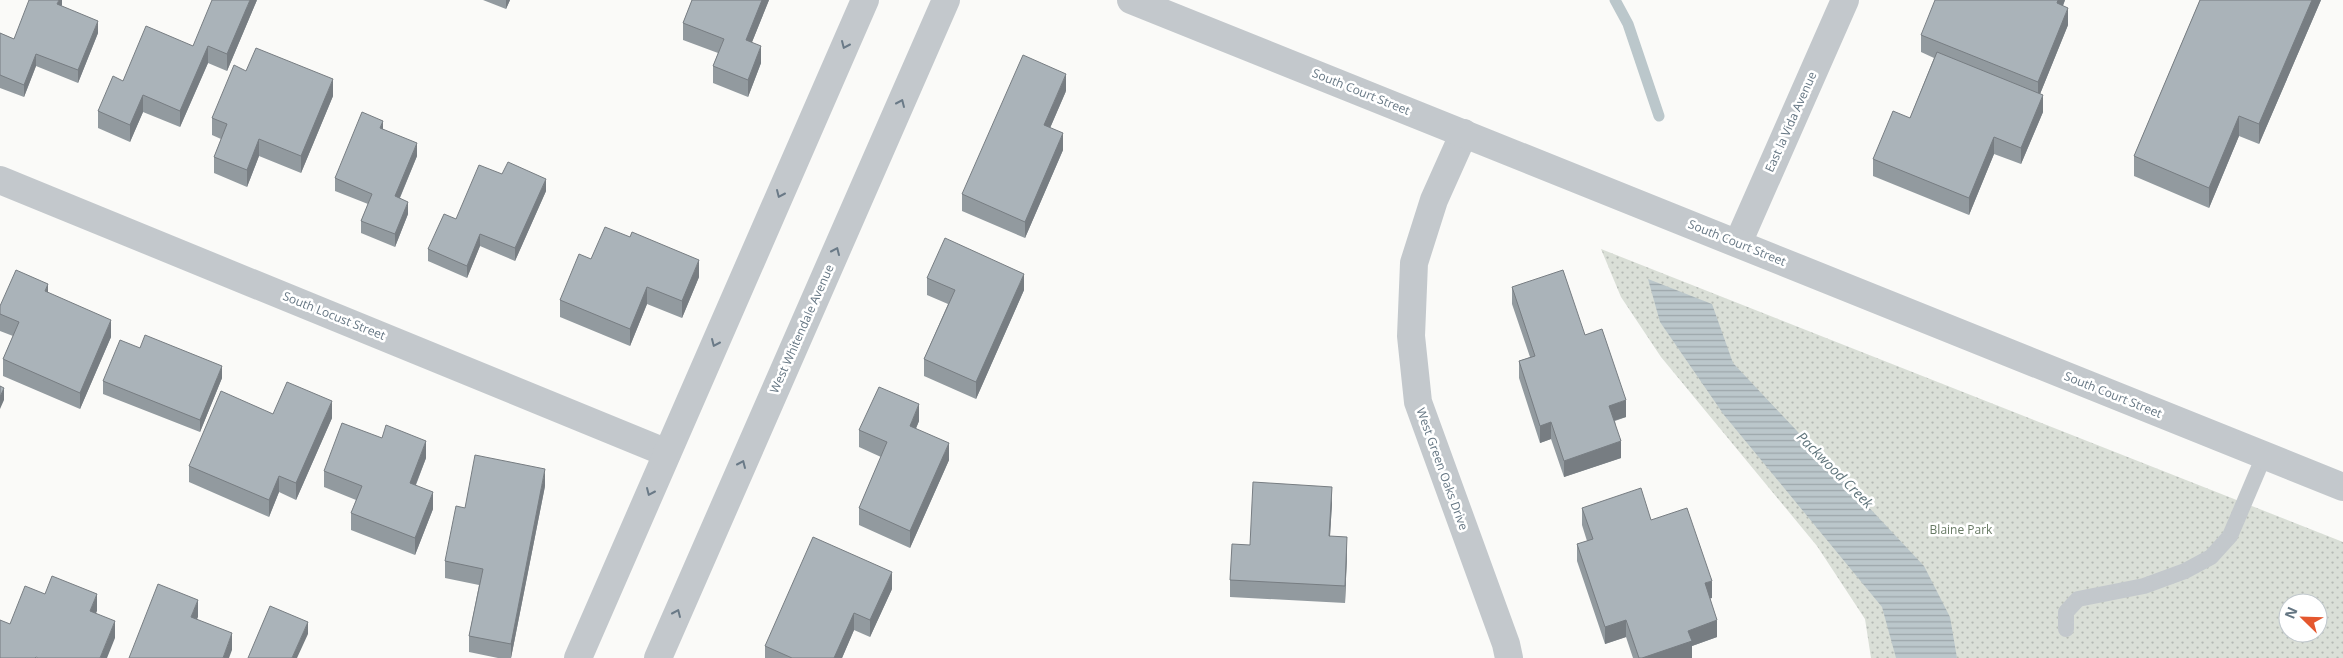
<svg xmlns="http://www.w3.org/2000/svg" width="2343" height="658" font-family="'Open Sans',sans-serif">
<style>
.park{fill:url(#park-dots);fill-rule:evenodd}
.water{fill:url(#water-rules)}
.lines{fill:none;stroke-linecap:round;stroke-linejoin:round}
.stream{stroke:#bbc7cb;stroke-width:11}
.service{stroke:#c3c8cc;stroke-width:16}
.minor{stroke:#c3c8cc;stroke-width:28}
.tertiary{stroke:#c3c8cc;stroke-width:28}
.wall{fill:#929a9f}
.shaded-wall{fill:#777d82}
.building{fill:#aab3b9;stroke:#777d82}
.oneway{stroke:#6a7a87}
.labels{text-anchor:middle;stroke-width:5;stroke-linejoin:round;paint-order:stroke}
.street-label{font-size:12px;fill:#657683;stroke:#fff}
.park-label{font-size:12px;fill:#687a64;stroke:#fff}
.water-label{font-size:14px;font-style:italic;fill:#60757c;stroke:#fff}
</style>
<defs>
<pattern id="park-dots" width="8" height="8" patternUnits="userSpaceOnUse" patternTransform="scale(1.25)"><rect width="8" height="8" fill="#dadfd7"/><path d="M2 2h.1M6 6h.1" fill="none" stroke="#b4b9b4" stroke-width="1.8" stroke-linecap="round"/></pattern>
<pattern id="water-rules" width="6" height="5" patternUnits="userSpaceOnUse" patternTransform="scale(1.25)"><rect width="6" height="5" fill="#bbc7cb"/><path d="M0 2.5h6" fill="none" stroke="#9ca6aa"/></pattern>
</defs>
<rect width="100%" height="100%" fill="#fafaf8"/>
<path class="park" d="M1601,249L2343,542V658H1871L1865,619L1817,546L1661,357L1621,297ZM2288,603H2318V633H2288Z"/>
<path class="water" d="M1648,279L1712,304L1733,363L1924,566L1950,617L1957,658H1896L1882,607L1724,415L1660,322Z"/>
<g class="lines">
<path class="stream" d="M1615,0L1628,24L1659,116"/>
<path class="service" d="M2066,629V612L2078,599L2144,586L2185,571L2211,557L2230,536L2264,456"/>
<path class="minor" d="M1464,133L1434,200L1414,263L1411,336L1418,402L1506,644L1509,658
M0,180L667,453
M1738,243L1845,0"/>
<path class="tertiary" d="M1131,0L2343,487
M578,658L865,0
M658,658L946,0"/>
</g>
<path class="wall" d="M62,0L61,6L98,33L78,83L36,66L24,97L0,88V33L14,39Z
M257,0L227,71L208,63L180,127L143,112L130,142L98,128V111L123,81L193,46Z
M483,0H510L506,9Z
M692,0H769L752,42L761,63L748,97L713,83V66L718,53L683,40V23Z
M2065,0L2063,6L2068,25L2040,94L2043,112L2021,164L1994,154L1969,215L1873,176V159L1910,118L1934,58L1921,52V35Z
M2200,0H2321L2259,144L2239,136L2209,208L2134,176V156Z
M246,71L333,96L301,173L259,156L247,187L214,173V157L221,139L212,135V118Z
M1066,91L1050,128L1063,150L1025,238L962,211V194Z
M383,129L417,156L400,198L408,214L395,247L361,233V221L368,204L335,191V178Z
M502,174L546,191L515,261L480,246L467,278L428,261V249L456,219Z
M591,259L699,277L682,318L647,304L630,346L560,317V300Z
M927,278L1024,290L976,399L924,376V359L948,304L927,295Z
M1512,287L1585,335L1626,417L1615,421L1621,458L1564,477L1551,439L1540,443L1519,378V361L1530,357L1512,304Z
M48,293L111,337L80,409L3,376V359L13,336L0,331V306Z
M222,378L200,432L103,394V381Z
M273,414L332,418L296,500L279,492L269,517L189,482V466Z
M919,421L916,428L949,460L910,548L859,525V508L881,457L859,447V430Z
M426,458L416,485L433,509L415,555L351,530V513L356,500L324,487V471Z
M545,486L511,658H498L469,652V636L479,585L445,578V561Z
M1332,503L1330,536L1347,554L1345,603L1230,597V580L1250,545Z
M1582,508L1651,520L1712,598H1710L1717,637L1692,646V658H1633L1626,637L1605,644L1577,561V544L1587,541L1582,525Z
M892,589L870,637L854,630L842,658H765V646Z"/>
<path class="shaded-wall" d="M59,0H62V5L57,17V4Z
M250,0H257L227,71V54Z
M506,0H510L506,9Z
M762,0H769L746,57V40Z
M2058,0H2065L2057,20V3Z
M2312,0H2321L2259,144V124Z
M2068,8V25L2038,99V82Z
M98,21V33L78,83V70Z
M208,46V63L180,127V111Z
M761,46V63L748,97V80Z
M36,54V66L24,97V85Z
M1066,74V91L1044,142V125Z
M333,79V96L301,173V156Z
M143,95V112L130,142V125Z
M2043,95V112L2021,164V148Z
M2239,116V136L2209,208V188Z
M383,121V134L380,128Z
M1063,133V150L1025,238V222Z
M1994,137V154L1969,215V198Z
M259,139V156L247,187V170Z
M417,143V156L395,209V196Z
M546,179V191L515,261V248Z
M408,202V214L395,247V234Z
M480,234V246L467,278V266Z
M699,260V277L682,318V301Z
M1024,274V290L976,399V382Z
M48,284V301L45,291Z
M647,287V304L630,346V329Z
M111,320V337L80,409V393Z
M222,366V378L200,432V420Z
M4,388V400L0,409V397Z
M1626,400V417L1609,422V406Z
M332,401V418L296,500V483Z
M919,404V421L910,443V426Z
M1551,422V439L1540,443V426Z
M426,441V458L410,499V483Z
M1621,441V458L1564,477V461Z
M949,443V460L910,548V531Z
M545,469V486L511,658V644Z
M279,476V492L269,517V500Z
M1332,487V503L1329,553V536Z
M433,492V509L415,555V538Z
M1347,537V554L1345,603V586Z
M892,572V589L870,637V620Z
M1712,581V598L1705,600V583Z
M97,594V611L90,628V611Z
M198,600V617L191,634V617Z
M854,613V630L842,658H834Z
M1626,620V637L1605,644V627Z
M1717,620V637L1692,646V658H1642L1688,631Z
M115,621V638L107,658H100Z
M308,622V634L297,658H292Z
M232,633V650L229,658H223Z"/>
<path class="building" d="M29,0H59L57,4L98,21L78,70L36,54L24,85L0,75V33L14,39Z
M212,0H250L227,54L208,46L180,111L143,95L130,125L98,111L113,76L123,81L146,26L193,46Z
M692,0H762L746,40L761,46L748,80L713,66L724,39L683,23Z
M1935,0H2058L2057,3L2068,8L2038,82L1921,35Z
M2200,0H2312L2259,124L2239,116L2209,188L2134,156Z
M256,48L333,79L301,156L259,139L247,170L214,157L227,124L212,118L234,65L246,71Z
M1937,52L2043,95L2021,148L1994,137L1969,198L1873,159L1893,111L1910,118Z
M1023,55L1066,74L1044,125L1063,133L1025,222L962,194Z
M362,112L383,121L380,128L417,143L395,196L408,202L395,234L361,221L372,194L335,178Z
M508,162L546,179L515,248L480,234L467,266L428,249L444,214L456,219L479,165L502,174Z
M605,227L630,237L632,232L699,260L682,301L647,287L630,329L560,300L579,254L591,259Z
M945,238L1024,274L976,382L924,359L955,290L927,278Z
M16,270L48,284L45,291L111,320L80,393L3,359L19,322L0,314V306Z
M1563,270L1585,335L1602,329L1626,400L1609,406L1621,441L1564,461L1551,422L1540,426L1519,361L1535,356L1512,287Z
M145,335L222,366L200,420L103,381L120,340L140,348Z
M287,382L332,401L296,483L279,476L269,500L189,466L221,391L273,414Z
M0,386L4,388L0,397Z
M879,387L919,404L910,426L949,443L910,531L859,508L887,442L859,430Z
M342,423L382,438L386,425L426,441L410,483L433,492L415,538L351,513L362,486L324,471Z
M475,455L545,469L511,644L469,636L483,569L445,561L456,506L465,508Z
M1253,482L1332,487L1329,536L1347,537L1345,586L1230,580L1232,544L1250,545Z
M1641,488L1651,520L1687,508L1712,581L1705,583L1717,620L1688,631L1692,641L1642,658H1639L1626,620L1605,627L1577,544L1593,539L1582,508Z
M813,537L892,572L870,620L854,613L834,658H792L765,646Z
M52,576L97,594L90,611L115,621L100,658H38L36,657L35,658H0V620L10,624L25,586L45,594Z
M158,584L198,600L191,617L232,633L223,658H129Z
M270,606L308,622L292,658H248Z"/>
<defs><path id="oneway-chevron" d="M-2-3.5L2.5 0L-2 3.5" fill="none" stroke-width="1.6" stroke-linecap="round" stroke-linejoin="round" transform="scale(1.25)"/></defs>
<g class="oneway">
<use href="#oneway-chevron" transform="translate(845 45) rotate(114)"/>
<use href="#oneway-chevron" transform="translate(901 103) rotate(-66)"/>
<use href="#oneway-chevron" transform="translate(780 194) rotate(114)"/>
<use href="#oneway-chevron" transform="translate(836 251) rotate(-66)"/>
<use href="#oneway-chevron" transform="translate(715 343) rotate(114)"/>
<use href="#oneway-chevron" transform="translate(742 464) rotate(-66)"/>
<use href="#oneway-chevron" transform="translate(650 492) rotate(114)"/>
<use href="#oneway-chevron" transform="translate(677 613) rotate(-66)"/>
</g>
<g class="labels">
<g class="street-label">
<text transform="translate(1361 92) rotate(22)" y="4">South Court Street</text>
<text transform="translate(1791 122) rotate(-66)" y="4">East la Vida Avenue</text>
<text transform="translate(1737 243) rotate(22)" y="4">South Court Street</text>
<text transform="translate(334 316) rotate(22)" y="4">South Locust Street</text>
<text transform="translate(802 329) rotate(-66)" y="4">West Whitendale Avenue</text>
<text transform="translate(2113 395) rotate(22)" y="4">South Court Street</text>
<text transform="translate(1442 469) rotate(70)" y="4">West Green Oaks Drive</text>
</g>
<g class="park-label">
<text x="1961" y="534">Blaine Park</text>
</g>
<g class="water-label">
<text transform="translate(1835 470) rotate(45)" y="5">Packwood Creek</text>
</g>
</g>
<g transform="translate(2303 618) rotate(293)"><circle r="24" fill="#ffffff" stroke="#c1c8cd"/>
<path d="M0-4L9 19L0 12L-9 19Z" fill="#e4572e"/>
<text y="-8" font-size="14" font-weight="bold" text-anchor="middle" fill="#657683">N</text>
</g>
</svg>
